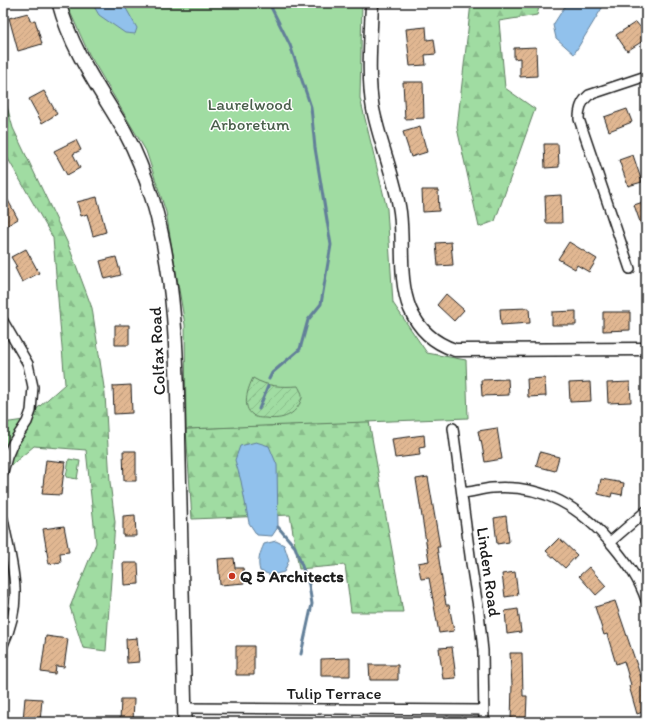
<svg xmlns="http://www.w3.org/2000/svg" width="649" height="725" font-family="Itim,sans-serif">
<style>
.forest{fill:url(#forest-firs);stroke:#5e7c5f}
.park{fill:#a0dca2;stroke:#5e7c5f}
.garden{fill:url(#garden-furrows);stroke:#5e7c5f}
.water{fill:#91c1ec;stroke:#627f99}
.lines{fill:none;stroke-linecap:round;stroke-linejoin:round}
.stream{stroke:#627f99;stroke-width:3}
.building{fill:url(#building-hatch);stroke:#1c1c1c}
.minor-casing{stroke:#1c1c1c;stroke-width:12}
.tertiary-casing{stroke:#1c1c1c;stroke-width:15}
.secondary-casing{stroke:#1c1c1c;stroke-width:16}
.minor{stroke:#fff;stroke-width:9}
.tertiary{stroke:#fff;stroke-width:12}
.secondary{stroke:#fff;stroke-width:13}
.poi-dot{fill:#c8321e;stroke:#fff;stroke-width:1.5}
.labels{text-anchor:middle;stroke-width:3;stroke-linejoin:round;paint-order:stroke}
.park-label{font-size:17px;fill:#4a5f4b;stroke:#fff}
.street-label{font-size:17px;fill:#1c1c1c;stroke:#fff}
.poi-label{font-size:17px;font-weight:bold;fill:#1c1c1c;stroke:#fff;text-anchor:start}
</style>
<defs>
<pattern id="forest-firs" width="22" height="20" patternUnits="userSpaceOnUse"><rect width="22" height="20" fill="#a0dca2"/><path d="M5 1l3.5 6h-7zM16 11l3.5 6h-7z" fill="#89bc8b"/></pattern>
<pattern id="garden-furrows" width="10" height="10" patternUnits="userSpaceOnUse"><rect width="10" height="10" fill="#a0dca2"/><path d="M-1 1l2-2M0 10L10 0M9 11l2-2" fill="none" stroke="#89bc8b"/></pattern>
<pattern id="building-hatch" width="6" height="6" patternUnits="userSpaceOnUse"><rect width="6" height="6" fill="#e1b792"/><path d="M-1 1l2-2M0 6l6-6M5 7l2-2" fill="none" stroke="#c09d7d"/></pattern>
</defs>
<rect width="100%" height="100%" fill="#fff"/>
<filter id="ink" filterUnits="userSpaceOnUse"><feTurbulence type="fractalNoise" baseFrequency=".025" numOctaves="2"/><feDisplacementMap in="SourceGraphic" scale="8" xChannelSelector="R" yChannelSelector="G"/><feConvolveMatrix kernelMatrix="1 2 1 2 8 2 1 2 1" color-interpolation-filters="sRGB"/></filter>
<g filter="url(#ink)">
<path class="forest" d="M471,3H540L537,15L499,21L505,88L535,109L495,221L479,227L457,128Z
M3,92L13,128L68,244L92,308L105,394L110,482L115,522L106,651L83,648L70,607L96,543L86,450L34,446L3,472V423L24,420L65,384L53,238L3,150Z
M369,421L403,612H351L345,565L299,569L290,515L192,519L186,429Z"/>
<path class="park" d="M66,3H362L360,98L387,209L393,303L427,353L466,360L468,418L186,429L185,325L166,212L146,151L89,54Z
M69,459L80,461L77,479L66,477Z"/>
<path class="garden" d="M253,378C268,387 281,387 298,386C300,390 303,394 302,398C302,399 300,402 300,403C293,417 280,420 265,418C261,418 256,418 253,415C241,407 248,388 253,378Z"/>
<path class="water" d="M92,3H123L137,28L135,34L125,33L99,15Z
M567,3H605L574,54L556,38L553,25Z
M256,442L269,446L277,465L278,527L272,536L257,535L249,523L241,481L235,460L240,446Z
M276,541L284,545L289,560L284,572L271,575L260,571C257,561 260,553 264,544Z"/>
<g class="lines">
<path class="stream" d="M269,3L290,45L311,107L315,148L331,245L321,304L308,320L300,349L272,373L269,379
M259,409L268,386
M278,527L295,547L309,585L312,604L301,654"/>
</g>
<path class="building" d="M28,13L30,21L35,20L42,44L18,51L9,18Z
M636,22L641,28L646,25V39L627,51L616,35Z
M426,27L427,40L434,39L436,54L425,55L426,65L410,66L406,29Z
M536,47L537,76L520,77V58L514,59V48Z
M403,82H423L424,118L405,119Z
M44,91L57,114L42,123L29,99Z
M627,109L632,122L609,131L604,117Z
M420,127L427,152L411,157L403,132Z
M76,140L81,150L73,154L80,168L67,175L54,151Z
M544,144H558L559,167L545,168Z
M633,155L642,182L628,186L619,160Z
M422,190H438L439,211L423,212Z
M3,191L18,219L3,228Z
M561,195L562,223H546L545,196Z
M97,197L106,232L93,236L87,214L81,216L77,202Z
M646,201V236H645L634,205Z
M451,242L453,265L438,266L436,243Z
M569,242L597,259L589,272L577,265L575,269L558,259Z
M26,249L39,273L22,282L15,268L17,267L11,257Z
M116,257L121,275L105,279L100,261Z
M446,294L464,310L454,321L437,305Z
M529,308L530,323L501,325L500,309Z
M576,311V325H552V312Z
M603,312H630V330L603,331Z
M115,325H129V345H115Z
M545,378L546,396L528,397L527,379Z
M508,379L509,395L482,396L481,380Z
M590,382L591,401L570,402L569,383Z
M630,382L631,402L608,403L607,383Z
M131,385L132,413L114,414L113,386Z
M497,428L502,459L485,462L481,440L480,441L478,431Z
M424,435L425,447L419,448L420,455L395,458L392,439Z
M123,451H136V481H124Z
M540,452L559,457L555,471L536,466Z
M46,460L65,462L61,495L42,494Z
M428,477L440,547H437L446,605H449L454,631L439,633L429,578L421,579L418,563L429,561L416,479Z
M601,479L624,483L622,495L612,493L611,497L598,494Z
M135,515L136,536H123V516Z
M506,516L509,542L497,544L494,518Z
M64,526L69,552L60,553L61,562L49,564L43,529Z
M559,538L577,555L565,568L546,551Z
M234,558L235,568H243L245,583L220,585L218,559Z
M123,563H138L139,584L124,585Z
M589,567L606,586L596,595L579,576Z
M515,572L518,595L505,597L502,574Z
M615,601L646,692V711L637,714L629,686L631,685L624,661L616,664L607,634L604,635L595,607Z
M518,609L521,632L507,634L505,611Z
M46,636L68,639L64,667L56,666L55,674L41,672Z
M137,638L139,662L127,663L126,639Z
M236,646H254V675H236Z
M452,647L456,678L443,679L439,648Z
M510,653H522L523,696H527L526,722H511L512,684Z
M350,658V676H321V659Z
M369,665H398V680H370Z
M25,698L42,699L40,722L23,720Z
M121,699H134L133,722H120Z"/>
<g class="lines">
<g class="minor-casing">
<path id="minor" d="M630,269L579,119C579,109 581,102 589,95L646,76
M3,321L28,364L33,387L31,411L27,422L13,443L7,457L3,472
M453,428L471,563L479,613L483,651L484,722
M462,493C472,492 482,489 492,488C543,484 581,507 613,546C627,563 639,579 646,600
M3,519C12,567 25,598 3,645
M610,542L646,511
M185,708L484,710"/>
</g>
<g class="tertiary-casing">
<path id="tertiary" d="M372,3C371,35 367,78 373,109C380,144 395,177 400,212C404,244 398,279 410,309C419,330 434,343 455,350L646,349"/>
</g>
<g class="secondary-casing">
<path id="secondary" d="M59,3C72,52 100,89 125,132C137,154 146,178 153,201C178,286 177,373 179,461C181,548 183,635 185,722"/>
</g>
<use href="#minor" class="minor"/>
<use href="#tertiary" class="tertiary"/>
<use href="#secondary" class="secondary"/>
</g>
</g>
<circle class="poi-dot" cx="232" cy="576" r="4"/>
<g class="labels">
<g class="park-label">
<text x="250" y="110">Laurelwood<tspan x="250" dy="20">Arboretum</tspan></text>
</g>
<g class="street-label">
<text transform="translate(157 351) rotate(-93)" y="6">Colfax Road</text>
<text transform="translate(489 572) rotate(82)" y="6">Linden Road</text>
<text x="334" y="699">Tulip Terrace</text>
</g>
<g class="poi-label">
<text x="240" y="582">Q 5 Architects</text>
</g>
</g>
<rect width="649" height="725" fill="none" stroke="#fff" stroke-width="16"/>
<rect x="8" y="8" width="633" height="709" fill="none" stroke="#1c1c1c" stroke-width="1.5" filter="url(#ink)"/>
</svg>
